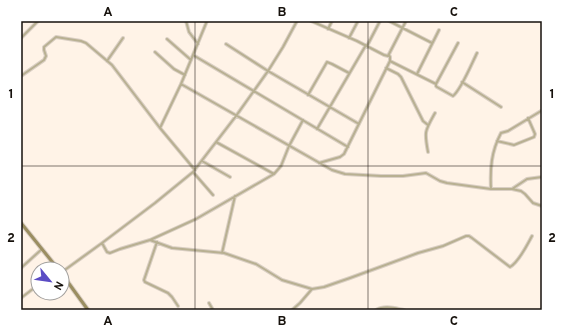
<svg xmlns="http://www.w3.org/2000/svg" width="563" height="331" font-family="Overpass,sans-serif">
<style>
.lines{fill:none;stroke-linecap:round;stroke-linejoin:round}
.street-casing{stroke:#dacfc4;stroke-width:4}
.secondary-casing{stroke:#dacfc4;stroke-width:5}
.street{stroke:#b8b092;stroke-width:2}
.secondary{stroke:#9b8e61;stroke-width:3}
.grid{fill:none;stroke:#16110c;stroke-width:1;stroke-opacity:0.55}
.neatline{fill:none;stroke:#16110c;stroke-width:1.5}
.grid-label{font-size:13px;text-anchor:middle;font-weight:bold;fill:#16110c}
</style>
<rect width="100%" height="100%" fill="#fff3e7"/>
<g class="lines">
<g class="street-casing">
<path id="street" d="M186,21L189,32L198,44
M311,21L357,41L384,55L388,56L406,21
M389,21L432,43
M328,29L332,21
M21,38L38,21
M349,38L358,21
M167,39L191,60
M226,44L268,71L359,124
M367,46L380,21
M155,52L174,69L185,75
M193,55L348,147
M107,61L123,38
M390,61L436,84V86L437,87L453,96C461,90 472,63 477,53
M386,68L398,74L401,77L423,121L428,125
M417,74L439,30
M21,76L44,60L46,56L44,50V47L56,37L81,41L86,43L112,65L160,128L195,170
M462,82L501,107
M181,84L332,170L345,174L381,176H403L426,173L440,181L447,183L491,189H512L521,191L525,194L533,203L542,206
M436,84L458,43
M308,95L327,62L332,64L349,73
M160,128L181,84L207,21
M317,129L366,45
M497,141L514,145L534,137L535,134L528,118
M216,142L274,174
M428,152C424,131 425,131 435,113
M202,161L230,177
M319,163L340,157L344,154L390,61V57L389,55
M193,172L213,195
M491,189C490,169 491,152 501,133L508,131L541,111
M512,189L527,179L542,177
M150,240L172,248L224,253L256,264L282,280L312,289L324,287L350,278L418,253L443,246L466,236H469L472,238L510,267C519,262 527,245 532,236
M157,242L144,280L145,282L168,293L172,297L178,306
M102,243L107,252L110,253L120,249L150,240L196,219L274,174L281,166L289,146L303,120
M222,253L235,196
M21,268L42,249
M62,272L102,243L155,203L193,172L236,116L268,71L283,47L297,21
M21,298L38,285
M209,303L213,310
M292,310L300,303L312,289
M376,310C384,305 396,308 404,310"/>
</g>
<g class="secondary-casing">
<path id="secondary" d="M21,223L58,269
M62,274L88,310"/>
</g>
<use href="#street" class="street"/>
<use href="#secondary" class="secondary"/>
</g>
<path class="grid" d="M195,21V310M368,21V310M21,166H542"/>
<rect width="563" height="331" fill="none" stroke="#ffffff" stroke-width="44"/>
<g transform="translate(50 281) rotate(119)"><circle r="19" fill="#ffffff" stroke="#a2a09e"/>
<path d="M0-3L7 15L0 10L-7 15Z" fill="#5b4cc4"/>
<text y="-6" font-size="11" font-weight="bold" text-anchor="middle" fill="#16110c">N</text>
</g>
<rect x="22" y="22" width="519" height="287" class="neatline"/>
<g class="grid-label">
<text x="108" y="16">A</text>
<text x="282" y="16">B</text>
<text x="454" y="16">C</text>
<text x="11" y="98">1</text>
<text x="552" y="98">1</text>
<text x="11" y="242">2</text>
<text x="552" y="242">2</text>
<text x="108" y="325">A</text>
<text x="282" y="325">B</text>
<text x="454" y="325">C</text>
</g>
</svg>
